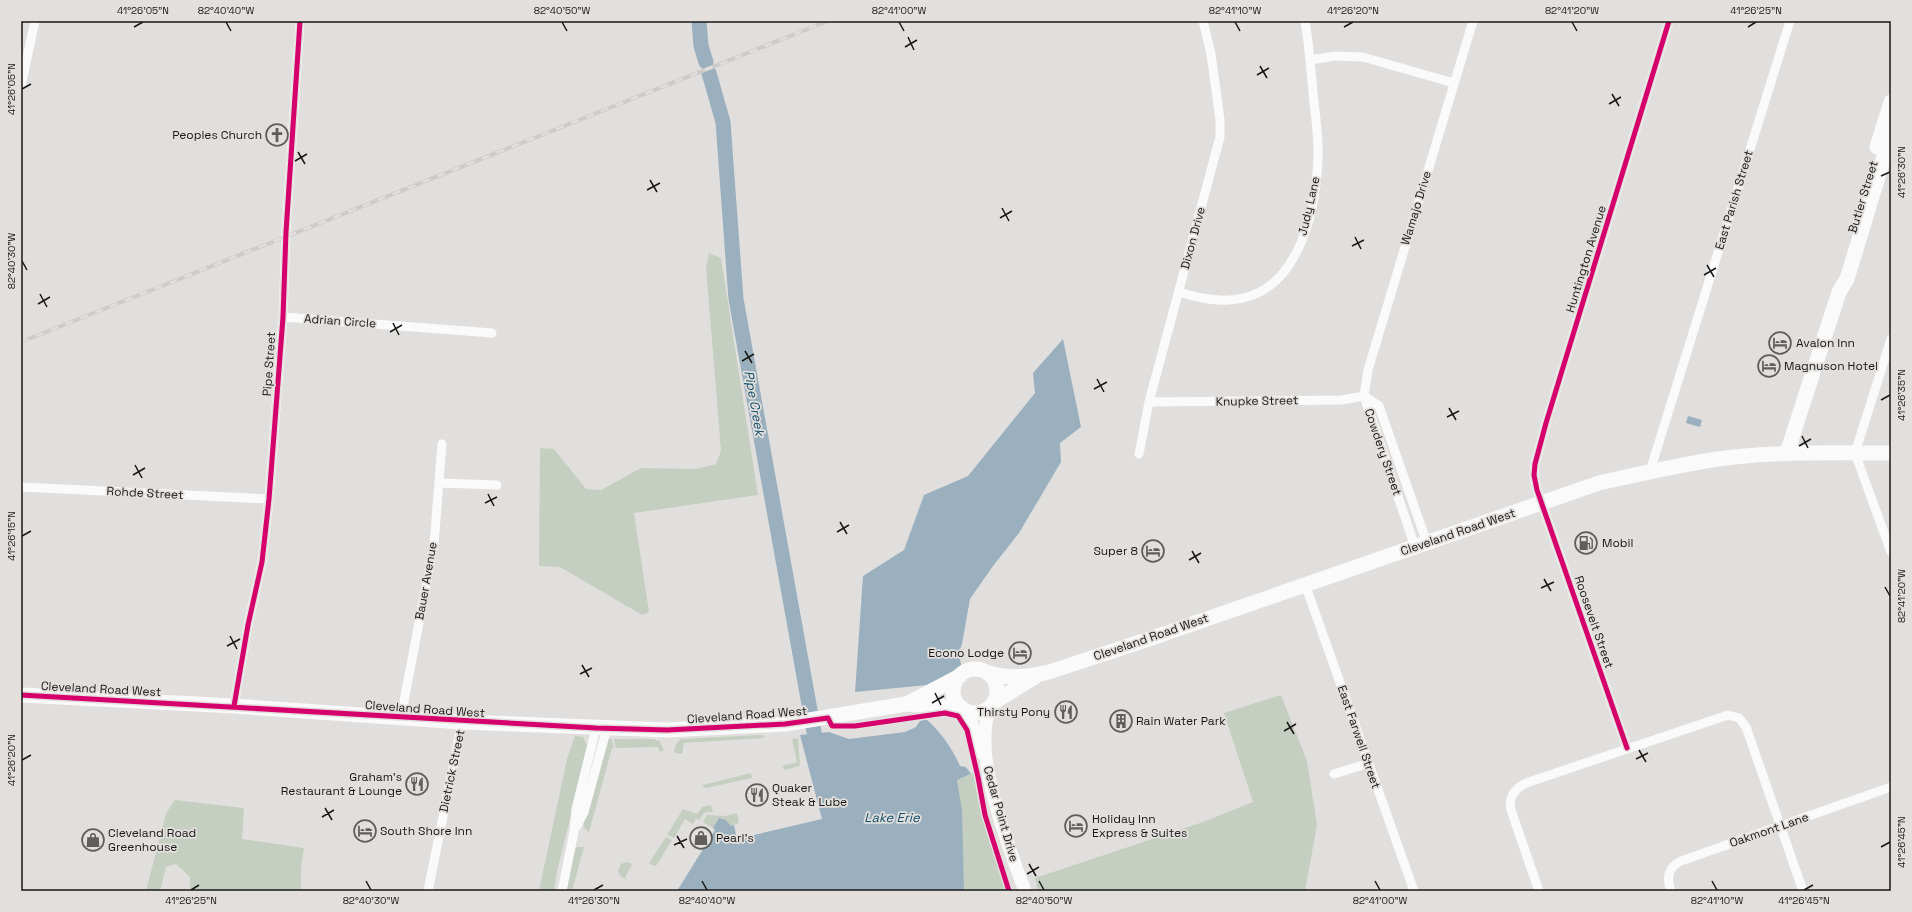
<svg xmlns="http://www.w3.org/2000/svg" width="1912" height="912" font-family="'Space Grotesk',sans-serif">
<style>
.green{fill:#c5cfc1}
.water{fill:#9ab0be}
.lines{fill:none;stroke-linecap:round;stroke-linejoin:round}
.river{stroke:#9ab0be;stroke-width:15}
.minor{stroke:#fafafa;stroke-width:9}
.secondary{stroke:#fafafa;stroke-width:13}
.primary{stroke:#fafafa;stroke-width:15}
.rail-casing{stroke:#cdcccb;stroke-width:4}
.rail{stroke:#e2dfdc;stroke-width:2.5;stroke-dasharray:8;stroke-linecap:butt}
.cycleway-casing{stroke:#e2dfdc;stroke-width:8}
.cycleway{stroke:#d6006c;stroke-width:5}
.ticks{fill:none;stroke:#191817;stroke-width:1.5}
.labels{text-anchor:middle;stroke-width:3.5;stroke-linejoin:round;paint-order:stroke}
.poi-label{font-size:12px;fill:#191817;stroke:#e2dfdc;text-anchor:start}
.street-label{font-size:12px;fill:#191817;stroke:#e2dfdc}
.water-label{font-size:13px;font-style:italic;fill:#104e6b;stroke:#e2dfdc}
.neatline{fill:none;stroke:#191817;stroke-width:1.5}
.ticks-label{font-size:10px;text-anchor:middle;fill:#191817}
</style>
<rect width="100%" height="100%" fill="#e1dfdd"/>
<path class="green" d="M709,253L721,258L758,495L634,513L649,612L642,615L560,567L539,566L540,448L554,449L586,489L601,490L641,468L696,469L716,464L721,451L706,267Z
M1281,695L1307,761L1317,825L1305,891H1038L1035,878L1203,822L1253,802L1224,713Z
M759,735H762L765,738L684,743L682,754L676,753L674,751L675,746L680,739Z
M575,736L583,737L588,747L557,871L554,891H539L567,759Z
M611,738L614,748H612L589,832L584,828L583,823L608,740Z
M798,738L800,766L785,770L782,766L797,762L792,739Z
M614,739H654L658,741L659,740L664,750L660,752L658,747L616,748Z
M751,773L752,778L706,788L703,787V785Z
M974,773C978,814 994,852 1007,891H964L957,780Z
M175,800L244,808L242,839L304,848L301,869V891H190V877L176,864L166,867L160,891H146L166,813Z
M711,805L713,812H705L699,820L696,818L693,824L685,819L674,838L667,835L683,809L697,814L702,807Z
M737,813L739,823L731,826L726,820L719,818L713,828L703,822L707,815L725,816Z
M666,837L672,840L656,866L652,865L649,863Z
M577,847H584L572,891H565L574,851Z
M626,862L630,863L634,867L632,865L625,877L627,879C622,879 619,875 618,871L621,864Z"/>
<path class="water" d="M1063,339L1081,427L1060,443L1061,462L1019,533L993,566L970,599L962,644L958,654L962,667L938,684L855,692L863,576L904,550L924,495L968,476L1035,393L1033,373Z
M1688,416L1702,420L1700,427L1686,423Z
M926,719C941,732 952,748 960,766L966,767L971,774L957,780L962,811L964,891H677L715,830L713,828L719,818L726,820L731,826L734,825L737,839L822,819L800,735L829,732L849,739L905,732L916,727L920,721Z"/>
<g class="lines">
<path class="river" d="M699,21L701,46L706,62
M709,73L723,122L736,299L814,732"/>
<path class="minor" d="M1310,60L1335,56L1363,57L1454,83
M21,86L35,21
M1179,292C1196,297 1211,301 1229,300C1298,297 1316,212 1318,157C1319,136 1315,114 1313,93C1311,69 1309,45 1305,21
M283,317L492,333
M1891,339L1855,453L1891,552
M1364,396L1379,406L1427,543
M1149,402L1342,400L1364,396
M1139,454L1149,402L1220,137V120L1211,54L1203,21
M1650,471L1790,21
M440,483L497,485
M21,487L269,499
M1415,547L1364,396L1368,370L1473,21
M1305,584L1414,891
M234,706L248,625L262,562L269,499L283,317L286,232L300,21
M401,717L434,544L442,444
M1627,748L1537,490L1534,475L1535,464L1546,423L1669,21
M1334,774L1369,763
M577,826L584,812L607,728
M428,891L462,722
M562,891L574,832L576,809L596,728
M1539,891L1511,810C1508,796 1516,787 1529,782L1728,715L1739,718L1746,727L1803,891
M1671,891C1666,878 1668,867 1681,861L1891,787"/>
<path class="secondary" d="M991,706C970,751 1008,845 1025,891
M967,711L983,754"/>
<path class="primary" d="M1877,147L1891,102
M1787,453L1839,292L1847,279L1891,134
M953 691a22 22 0 1 1 44 0a22 22 0 1 1-44 0Z
M989,673C1008,679 1029,677 1049,672L1149,639L1599,483C1639,474 1678,465 1718,459C1775,451 1833,453 1891,453
M21,695L234,706L462,722L667,730L785,724L906,704L962,708
M994,702L1035,677
M907,704L960,676"/>
<g class="rail-casing">
<path id="rail" d="M21,342L828,21"/>
</g>
<use href="#rail" class="rail"/>
<g class="cycleway-casing">
<path id="cycleway" d="M21,695L596,728L667,730L785,724L828,718L832,726H855L945,713L958,716L967,730L978,777L985,815L1009,891
M234,706L248,625L262,562L269,499L283,317L286,232L300,21
M1627,748L1537,490L1534,475L1535,464L1546,423L1669,21"/>
</g>
<use href="#cycleway" class="cycleway"/>
</g>
<path class="ticks" d="M226,22L231,31M562,22L567,31M899,22L904,31M1235,22L1240,31M1572,22L1577,31M134,27L143,22M1344,27L1353,22M1748,27L1756,22M908,37L914,50M905,47L917,40M1260,66L1267,78M1257,75L1269,68M22,89L31,84M1612,94L1619,106M1609,104L1621,97M298,152L305,164M295,161L307,154M1881,176L1890,172M650,180L657,192M647,190L660,183M1002,208L1009,221M1000,218L1012,211M1355,237L1361,249M1352,246L1364,240M22,261L27,270M1707,265L1714,277M1704,275L1716,268M40,294L47,307M38,304L50,297M393,323L399,335M390,332L402,325M745,351L752,363M742,361L754,354M1097,379L1104,392M1094,389L1107,382M1881,400L1890,395M1449,408L1456,420M1447,417L1459,411M1802,436L1808,448M1799,446L1811,439M135,465L142,478M133,475L145,468M488,494L494,506M485,503L497,497M840,522L847,534M837,532L849,525M22,536L31,531M1192,551L1199,563M1189,560L1201,553M1544,579L1551,591M1885,587L1890,596M1541,588L1554,582M230,636L237,649M227,646L240,639M582,665L589,677M580,674L592,668M935,693L941,705M932,703L944,696M1287,722L1294,734M1284,731L1296,724M1639,750L1646,762M1636,759L1648,753M22,760L31,755M325,808L332,820M322,817L334,810M677,836L684,848M674,845L687,839M1881,847L1890,842M1029,864L1036,876M1027,874L1039,867M366,881L371,890M702,881L707,890M1039,881L1044,890M1375,881L1380,890M1712,881L1717,890M191,890L199,885M594,890L603,885M1804,890L1813,885"/>
<defs>
<g id="church-ring" transform="scale(1.15)"><circle r="9.5" fill="#e2dfdc" stroke="#5f5e5c" stroke-width="1.5"/><path d="M-1.2-6h2.4v3.5h3.3v2.4h-3.3V6h-2.4V-.1h-3.3v-2.4h3.3Z" fill="#5f5e5c"/></g>
<g id="hotel-ring" transform="scale(1.15)"><circle r="9.5" fill="#e2dfdc" stroke="#5f5e5c" stroke-width="1.5"/><path d="M-6-4.5h1.5V1H6V5H4.5V3h-9V5H-6ZM-4 0a1.8 1.8 0 1 1 3.6 0ZM.5 0V-2.5h3Q6-2.5 6 0Z" fill="#5f5e5c"/></g>
<g id="fuel-ring" transform="scale(1.15)"><circle r="9.5" fill="#e2dfdc" stroke="#5f5e5c" stroke-width="1.5"/><path d="M-5.5-6h7V0h2V4h1.3V-2.5L3-4.5l.8-.8L6-3V5H2.5V1h-1V6h-7ZM-4.2-4.7v3.2H.2V-4.7Z" fill="#5f5e5c"/></g>
<g id="restaurant-ring" transform="scale(1.15)"><circle r="9.5" fill="#e2dfdc" stroke="#5f5e5c" stroke-width="1.5"/><path d="M-5-6h1v4h1v-4h1v4h1v-4h1v5L-1.5 .5V6h-2V.5L-5-1ZM5-6V6H3V1.5H1.5Q1.5-4 5-6Z" fill="#5f5e5c"/></g>
<g id="building-ring" transform="scale(1.15)"><circle r="9.5" fill="#e2dfdc" stroke="#5f5e5c" stroke-width="1.5"/><path d="M-4-6H4V6H1V3H-1V6H-4ZM-2.5-4.3h1.7v1.8h-1.7ZM.8-4.3h1.7v1.8H.8ZM-2.5-1h1.7V.8h-1.7ZM.8-1h1.7V.8H.8Z" fill="#5f5e5c"/></g>
<g id="shop-ring" transform="scale(1.15)"><circle r="9.5" fill="#e2dfdc" stroke="#5f5e5c" stroke-width="1.5"/><path d="M-5-2.5h2.3a2.7 3.5 0 0 1 5.4 0H5L5.5 6h-11ZM-1.5-2.5h3a1.5 2.3 0 0 0-3 0Z" fill="#5f5e5c"/></g>
</defs>
<g fill-rule="evenodd">
<use href="#church-ring" x="277" y="135"/>
<use href="#hotel-ring" x="1780" y="343"/>
<use href="#hotel-ring" x="1769" y="366"/>
<use href="#fuel-ring" x="1586" y="543"/>
<use href="#hotel-ring" x="1153" y="551"/>
<use href="#hotel-ring" x="1020" y="653"/>
<use href="#restaurant-ring" x="1066" y="712"/>
<use href="#building-ring" x="1121" y="721"/>
<use href="#restaurant-ring" x="417" y="784"/>
<use href="#restaurant-ring" x="757" y="795"/>
<use href="#hotel-ring" x="1076" y="826"/>
<use href="#hotel-ring" x="365" y="831"/>
<use href="#shop-ring" x="701" y="838"/>
<use href="#shop-ring" x="93" y="840"/>
</g>
<g class="labels">
<g class="poi-label">
<text x="262" y="139" text-anchor="end">Peoples Church</text>
<text x="1796" y="347">Avalon Inn</text>
<text x="1784" y="370">Magnuson Hotel</text>
<text x="1602" y="547">Mobil</text>
<text x="1138" y="555" text-anchor="end">Super 8</text>
<text x="1004" y="657" text-anchor="end">Econo Lodge</text>
<text x="1050" y="716" text-anchor="end">Thirsty Pony</text>
<text x="1136" y="725">Rain Water Park</text>
<text x="402" y="781" text-anchor="end">Graham's<tspan x="402" dy="14">Restaurant &amp; Lounge</tspan></text>
<text x="772" y="792">Quaker<tspan x="772" dy="14">Steak &amp; Lube</tspan></text>
<text x="1092" y="823">Holiday Inn<tspan x="1092" dy="14">Express &amp; Suites</tspan></text>
<text x="380" y="835">South Shore Inn</text>
<text x="108" y="837">Cleveland Road<tspan x="108" dy="14">Greenhouse</tspan></text>
<text x="716" y="842">Pearl's</text>
</g>
<g class="street-label">
<text transform="translate(1863 197) rotate(-73)" y="4">Butler Street</text>
<text transform="translate(1734 200) rotate(-73)" y="4">East Parish Street</text>
<text transform="translate(1309 206) rotate(-77)" y="4">Judy Lane</text>
<text transform="translate(1416 208) rotate(-73)" y="4">Wamajo Drive</text>
<text transform="translate(1193 238) rotate(-75)" y="4">Dixon Drive</text>
<text transform="translate(1586 259) rotate(-73)" y="4">Huntington Avenue</text>
<text transform="translate(340 321) rotate(4)" y="4">Adrian Circle</text>
<text transform="translate(269 364) rotate(-86)" y="4">Pipe Street</text>
<text transform="translate(1257 401) rotate(-1)" y="4">Knupke Street</text>
<text transform="translate(1383 452) rotate(71)" y="4">Cowdery Street</text>
<text transform="translate(145 493) rotate(3)" y="4">Rohde Street</text>
<text transform="translate(1458 532) rotate(-19)" y="4">Cleveland Road West</text>
<text transform="translate(426 581) rotate(-80)" y="4">Bauer Avenue</text>
<text transform="translate(1594 622) rotate(71)" y="4">Roosevelt Street</text>
<text transform="translate(1151 637) rotate(-19)" y="4">Cleveland Road West</text>
<text transform="translate(101 689) rotate(3)" y="4">Cleveland Road West</text>
<text transform="translate(425 709) rotate(4)" y="4">Cleveland Road West</text>
<text transform="translate(747 715) rotate(-4)" y="4">Cleveland Road West</text>
<text transform="translate(1359 737) rotate(71)" y="4">East Farwell Street</text>
<text transform="translate(452 771) rotate(-78)" y="4">Dietrick Street</text>
<text transform="translate(1001 814) rotate(74)" y="4">Cedar Point Drive</text>
<text transform="translate(1769 830) rotate(-19)" y="4">Oakmont Lane</text>
</g>
<g class="water-label">
<text transform="translate(755 403) rotate(80)" y="5">Pipe Creek</text>
<text x="892" y="822">Lake Erie</text>
</g>
</g>
<rect width="1912" height="912" fill="none" stroke="#e2dfdc" stroke-width="44"/>
<rect x="22" y="22" width="1868" height="868" class="neatline"/>
<g class="ticks-label">
<text x="143" y="14">41°26'05"N</text>
<text x="226" y="14">82°40'40"W</text>
<text x="562" y="14">82°40'50"W</text>
<text x="899" y="14">82°41'00"W</text>
<text x="1235" y="14">82°41'10"W</text>
<text x="1353" y="14">41°26'20"N</text>
<text x="1572" y="14">82°41'20"W</text>
<text x="1756" y="14">41°26'25"N</text>
<text transform="translate(11 89) rotate(-90)" y="4">41°26'05"N</text>
<text transform="translate(1901 172) rotate(-90)" y="4">41°26'30"N</text>
<text transform="translate(11 261) rotate(-90)" y="4">82°40'30"W</text>
<text transform="translate(1901 395) rotate(-90)" y="4">41°26'35"N</text>
<text transform="translate(11 536) rotate(-90)" y="4">41°26'15"N</text>
<text transform="translate(1901 596) rotate(-90)" y="4">82°41'20"W</text>
<text transform="translate(11 760) rotate(-90)" y="4">41°26'20"N</text>
<text transform="translate(1901 842) rotate(-90)" y="4">41°26'45"N</text>
<text x="191" y="904">41°26'25"N</text>
<text x="371" y="904">82°40'30"W</text>
<text x="594" y="904">41°26'30"N</text>
<text x="707" y="904">82°40'40"W</text>
<text x="1044" y="904">82°40'50"W</text>
<text x="1380" y="904">82°41'00"W</text>
<text x="1717" y="904">82°41'10"W</text>
<text x="1804" y="904">41°26'45"N</text>
</g>
</svg>
